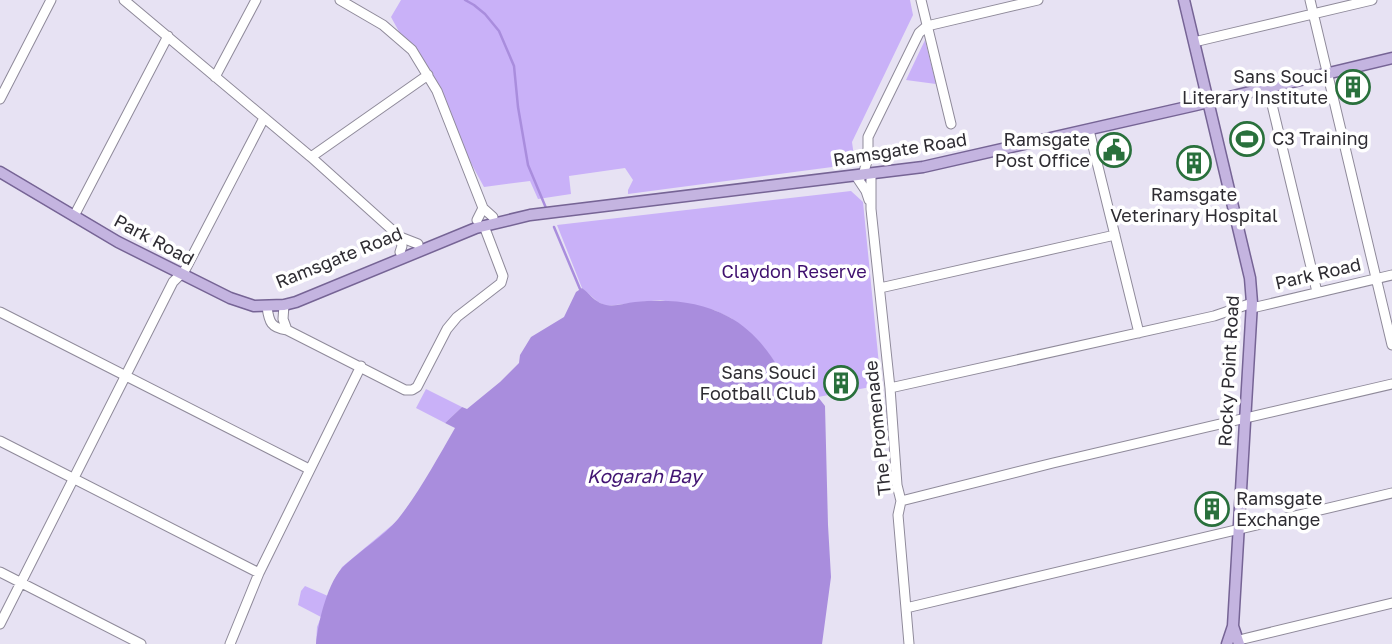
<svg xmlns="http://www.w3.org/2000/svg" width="1392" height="644" font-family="'Golos Text',sans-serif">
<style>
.green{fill:#c9b1f8}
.water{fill:#a98ddd}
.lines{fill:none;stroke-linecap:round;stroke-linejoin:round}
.stream{stroke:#a98ddd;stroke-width:2.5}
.minor-casing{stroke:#8f8a9a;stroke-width:11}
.major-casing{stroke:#766495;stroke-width:13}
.minor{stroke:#fff;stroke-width:9}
.major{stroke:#c4b4e0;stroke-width:10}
.labels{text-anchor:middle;stroke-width:7;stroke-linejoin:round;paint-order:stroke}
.poi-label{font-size:18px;fill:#2e2c32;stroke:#fff;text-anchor:end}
.street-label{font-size:18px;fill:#2e2c32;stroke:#fff}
.park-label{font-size:18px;fill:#3e0f6e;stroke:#fff}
.water-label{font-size:19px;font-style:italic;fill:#421573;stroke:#fff}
</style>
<rect width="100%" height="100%" fill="#e7e2f3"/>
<path class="green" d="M401,0H910L913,15L852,142L855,164L628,194V190L633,180L625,168L569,176L571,194L538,199L530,181L484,187L391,17Z
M925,40L936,84L906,80Z
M851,191L863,202L881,385L818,397L797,398L793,396L787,389L772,358L755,338L731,318L714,310L660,300L607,306L598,302L582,288L557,225Z
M426,389L462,407L445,423L416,408Z
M397,521L316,644L317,627L321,617L298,605L301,591L305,586L328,596L334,581L342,567Z"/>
<path class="water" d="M582,288C589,293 595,302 603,304C613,308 625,303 635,302C668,299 699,301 729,317C750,328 769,350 780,371C783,379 785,390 792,395C798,400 810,397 818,397L825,406L828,525L831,577L822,644H316C318,622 328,580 345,565C361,550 384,536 398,519C420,491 437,459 455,428L445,423L462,407L467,409L500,382L519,363L520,355L531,337L564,317L576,292Z"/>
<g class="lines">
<path class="stream" d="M465,0L474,5L485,14L499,31L514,66L518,107L528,165L546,208
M554,227L580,289"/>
<g class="minor-casing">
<path id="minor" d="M124,0L311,157L400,237L418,244
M340,0L383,25L412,50L437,91L483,208L493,217
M921,0L951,124
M1310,0L1392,345
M1194,42L1372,0
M215,77L256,0
M1268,88L1317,292
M0,99L51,0
M1089,130L1139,333
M311,157L428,75
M871,174V209L890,388L897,485L901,501L898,515L909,644
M863,175L868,158V137L919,33L927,26L1038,0
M856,176L866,191L869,200
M74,216L168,36
M477,220L483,208
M400,252L402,246L400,237
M880,288L1115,235
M284,305L283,319L287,330
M267,307C269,322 271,328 287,330L405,390H412L417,387L447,329L457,317L501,283L503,276L484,226
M1252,308L1392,275
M0,312L309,469
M890,388L1214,316L1252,303
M0,441L259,573
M901,501L1053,463L1392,384
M0,572L141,644
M906,608L1392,493
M0,624L173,282L185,270L264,118
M1239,640L1392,603
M230,644L259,573L361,366"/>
</g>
<g class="major-casing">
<path id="major" d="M1184,0L1250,278L1252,303L1233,626L1227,644
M0,172L118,242L230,298L254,306L284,305L296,302L476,228L530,215L923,167L1196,105L1392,58
M1233,626L1239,644"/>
</g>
<use href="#minor" class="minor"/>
<use href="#major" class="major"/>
</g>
<defs>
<g id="building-ring" transform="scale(1.75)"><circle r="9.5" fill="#fff" stroke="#29703c" stroke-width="1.5"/><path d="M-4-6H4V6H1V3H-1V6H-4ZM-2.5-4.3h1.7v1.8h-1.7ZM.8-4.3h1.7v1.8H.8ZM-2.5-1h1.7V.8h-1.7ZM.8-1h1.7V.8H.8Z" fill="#29703c"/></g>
<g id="stadium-ring" transform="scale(1.75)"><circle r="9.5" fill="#fff" stroke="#29703c" stroke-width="1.5"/><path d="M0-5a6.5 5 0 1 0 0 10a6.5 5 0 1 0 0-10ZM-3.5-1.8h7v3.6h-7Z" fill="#29703c"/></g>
<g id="civic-ring" transform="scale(1.75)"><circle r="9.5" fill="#fff" stroke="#29703c" stroke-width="1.5"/><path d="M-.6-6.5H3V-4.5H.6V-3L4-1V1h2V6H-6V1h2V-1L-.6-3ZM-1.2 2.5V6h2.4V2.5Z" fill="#29703c"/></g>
</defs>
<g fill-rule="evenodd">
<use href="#building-ring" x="1353" y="87"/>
<use href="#stadium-ring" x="1247" y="139"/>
<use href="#civic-ring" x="1114" y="150"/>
<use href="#building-ring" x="1194" y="163"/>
<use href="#building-ring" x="841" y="383"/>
<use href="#building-ring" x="1212" y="509"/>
</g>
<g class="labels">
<g class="poi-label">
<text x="1328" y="83">Sans Souci<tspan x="1328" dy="21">Literary Institute</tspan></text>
<text x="1272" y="145" text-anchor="start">C3 Training</text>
<text x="1090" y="146">Ramsgate<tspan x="1090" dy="21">Post Office</tspan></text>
<text x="1194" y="201" text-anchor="middle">Ramsgate<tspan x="1194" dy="21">Veterinary Hospital</tspan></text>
<text x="816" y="379">Sans Souci<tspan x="816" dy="21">Football Club</tspan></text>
<text x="1236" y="505" text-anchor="start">Ramsgate<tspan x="1236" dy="21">Exchange</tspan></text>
</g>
<g class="street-label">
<text transform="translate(900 150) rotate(-9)" y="6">Ramsgate Road</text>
<text transform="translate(154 240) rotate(28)" y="6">Park Road</text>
<text transform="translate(339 258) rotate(-22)" y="6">Ramsgate Road</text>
<text transform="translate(1318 274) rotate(-13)" y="6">Park Road</text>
<text transform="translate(1229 371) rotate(-87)" y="6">Rocky Point Road</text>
<text transform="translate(878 428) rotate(-96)" y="6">The Promenade</text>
</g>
<g class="park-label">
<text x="794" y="278">Claydon Reserve</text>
</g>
<g class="water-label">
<text x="644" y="483">Kogarah Bay</text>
</g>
</g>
</svg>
